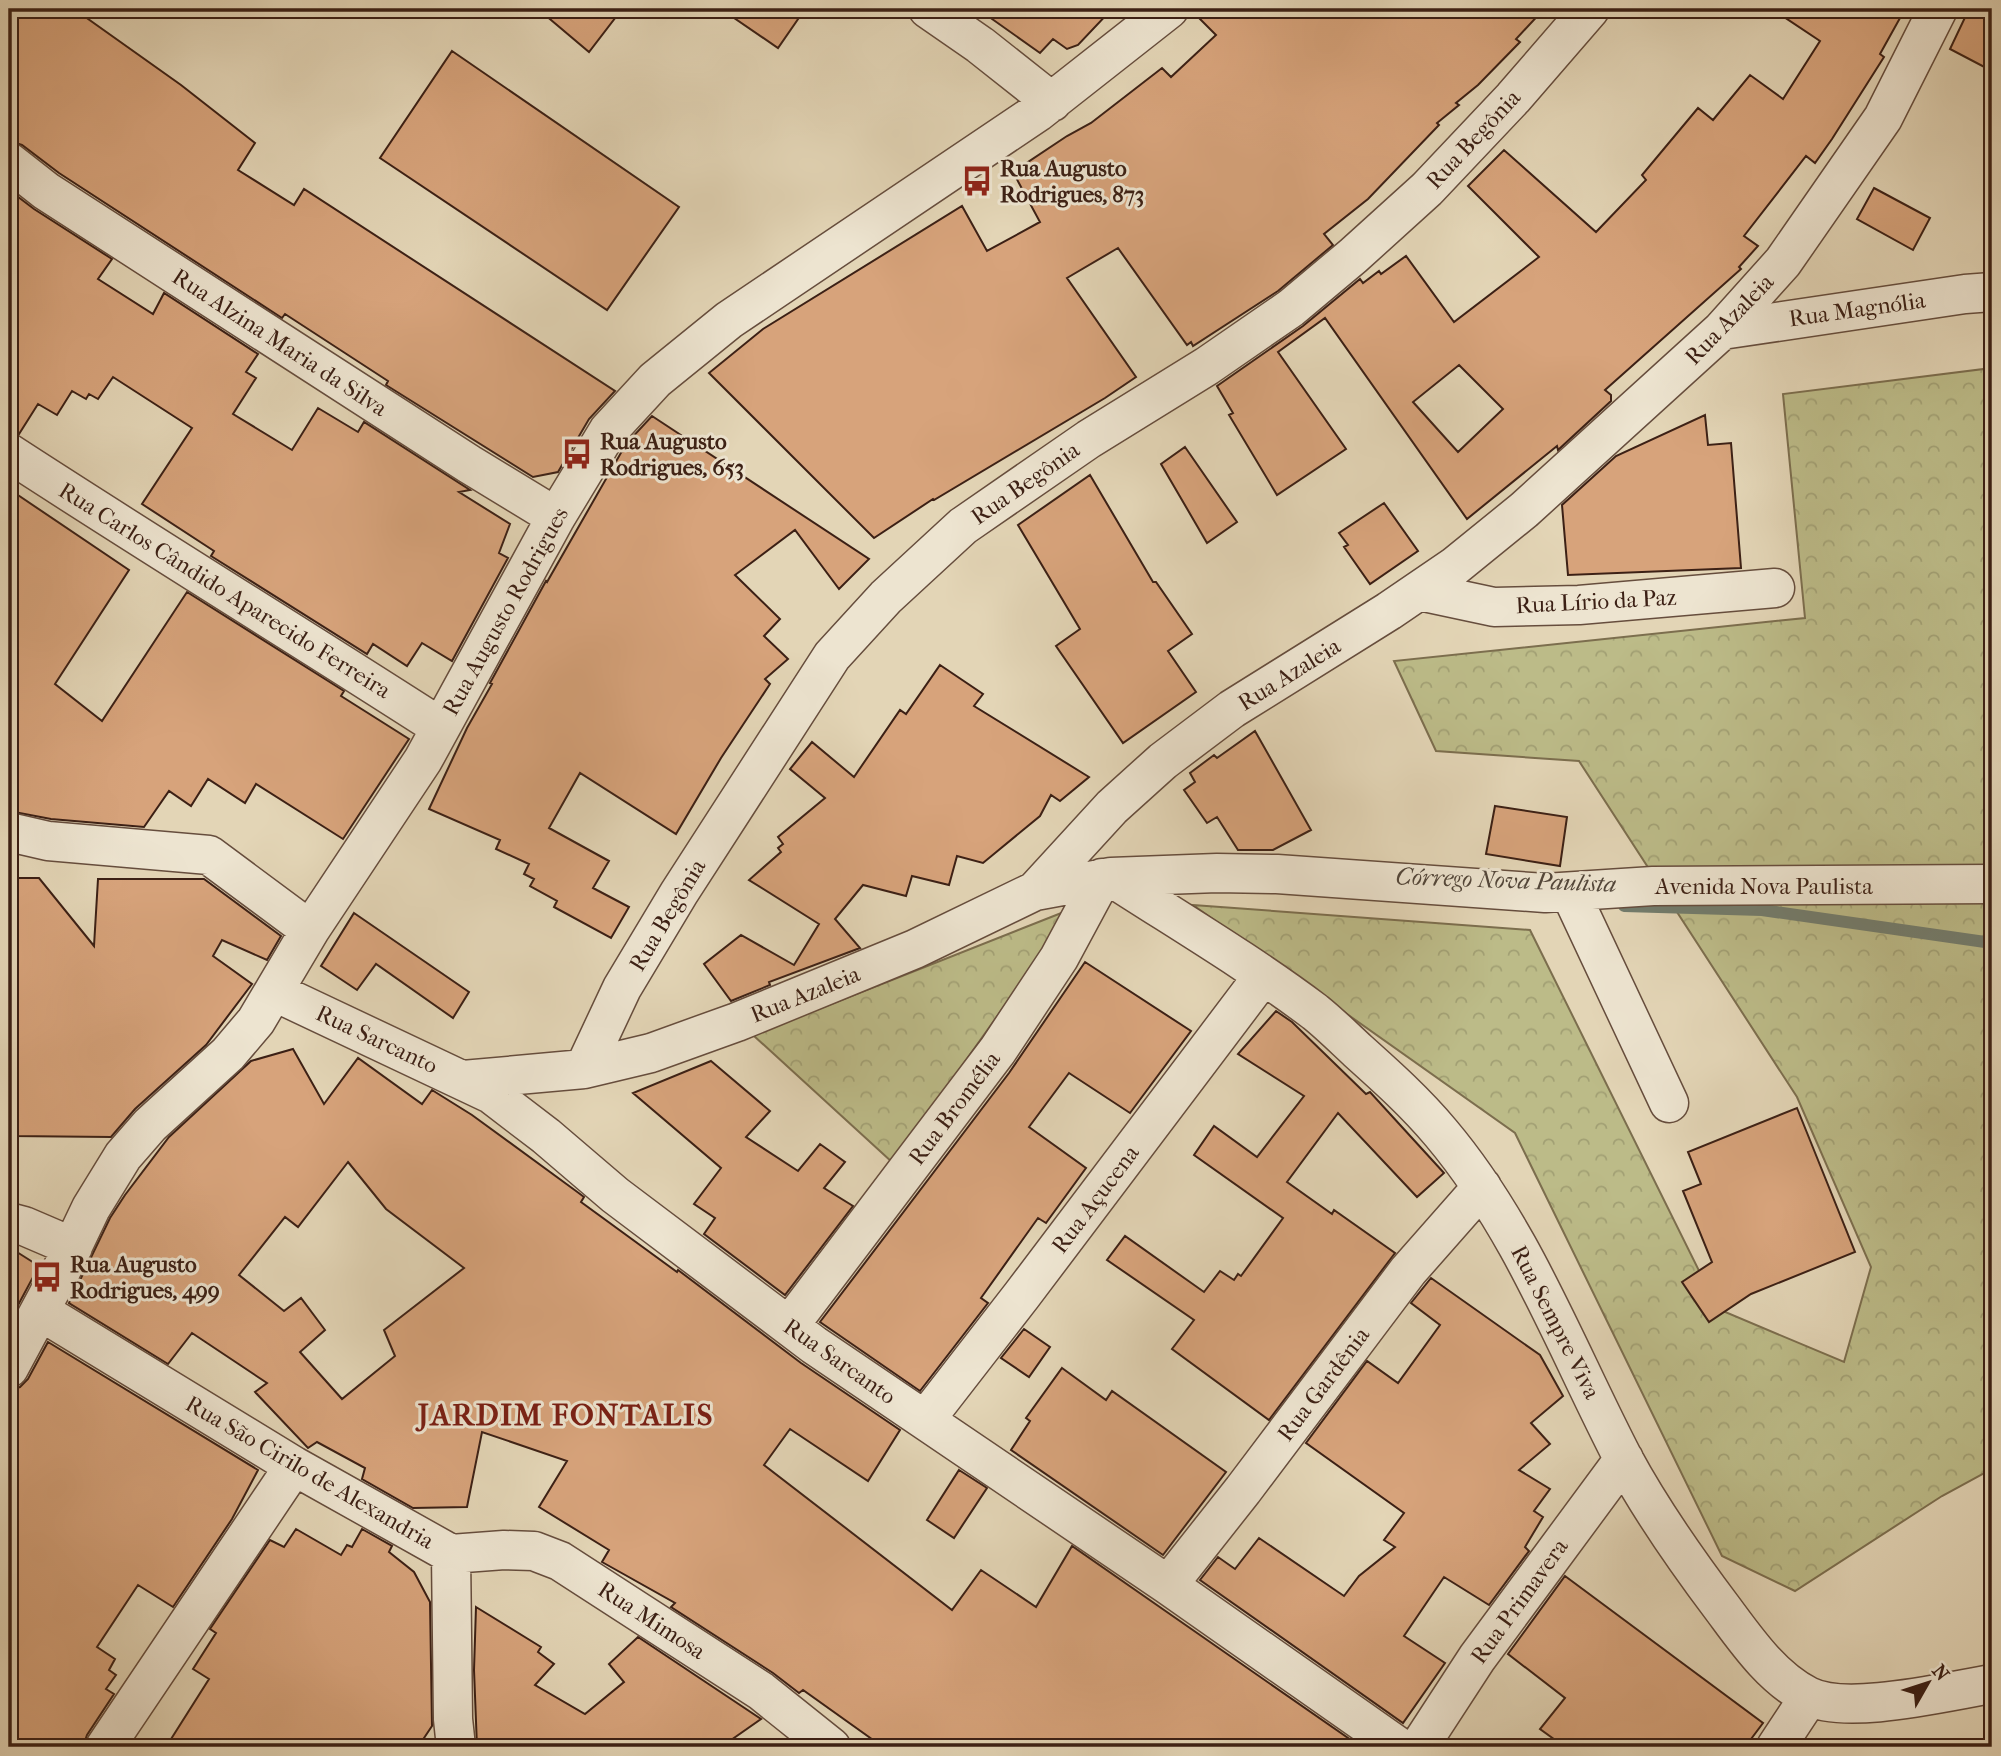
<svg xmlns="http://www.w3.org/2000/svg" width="2001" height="1756" font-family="'IM FELL French Canon',serif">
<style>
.forest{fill:url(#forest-crowns);stroke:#7c6e4e;stroke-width:2}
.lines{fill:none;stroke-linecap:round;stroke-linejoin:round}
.stream{stroke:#727c6d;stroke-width:12}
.building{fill:#d7a37b;stroke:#3c2015;stroke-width:2;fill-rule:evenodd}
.minor-casing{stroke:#664d3d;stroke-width:41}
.minor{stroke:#ede4d0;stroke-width:38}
.labels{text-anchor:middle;stroke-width:6;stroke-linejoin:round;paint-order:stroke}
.street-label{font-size:23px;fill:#3c2015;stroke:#ede4d0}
.poi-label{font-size:23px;font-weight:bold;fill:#3c2015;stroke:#ede4d0;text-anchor:start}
.water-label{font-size:24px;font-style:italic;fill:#52463a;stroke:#ede4d0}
.district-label{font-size:30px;font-weight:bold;letter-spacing:2px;fill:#7a1f14;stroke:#ede4d0}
</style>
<defs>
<pattern id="forest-crowns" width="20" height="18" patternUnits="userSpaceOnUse" patternTransform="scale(1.75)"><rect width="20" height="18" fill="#bcbb88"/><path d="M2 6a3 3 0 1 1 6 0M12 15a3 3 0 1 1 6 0" fill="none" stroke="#a2a074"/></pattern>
</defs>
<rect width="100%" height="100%" fill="#e3d5b6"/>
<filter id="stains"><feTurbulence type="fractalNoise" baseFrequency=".00286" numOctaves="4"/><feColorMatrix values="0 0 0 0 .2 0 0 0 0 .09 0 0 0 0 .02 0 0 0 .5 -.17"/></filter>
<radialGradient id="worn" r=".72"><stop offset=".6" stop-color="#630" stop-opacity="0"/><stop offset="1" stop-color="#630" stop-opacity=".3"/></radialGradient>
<path class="forest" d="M1992,368V1469L1942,1496L1795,1591L1722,1556L1515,1133L1193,905L1530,930L1718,1309L1844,1362L1871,1267L1797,1097L1579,761L1436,751L1394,661L1805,618L1783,394Z
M1074,908L893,1163L753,1035Z"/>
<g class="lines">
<path class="stream" d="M1624,906L1762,910L1992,943"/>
</g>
<path class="building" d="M17,9H74L181,85L255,143L238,170L294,205L304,189L615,391L589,419L558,472L533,477L386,385L388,381L285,314L282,318L59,173L22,145L9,141V22Z
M538,9H622L589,52Z
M721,9H805L778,48Z
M978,9H1112L1078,45L1067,49L1053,39L1040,53Z
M1190,9H1544L1516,39L1520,42L1478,85L1456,103L1459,105L1437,123L1439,125L1368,199L1324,234L1333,245L1278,291L1193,346L1191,342L1187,345L1118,248L1067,278L1136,377L1105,398L934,500L933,499L874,538L709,373L763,329L962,206L987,251L1040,222L1013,172L1067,136L1091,123L1162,68L1171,77L1216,35Z
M1772,9H1905L1880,54L1884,57L1832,139L1815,163L1806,156L1744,236L1758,246L1739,267L1741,269L1605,390L1611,395V401L1558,450L1557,446L1467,519L1325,318L1278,352L1346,449L1277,495L1229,415L1233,413L1217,386L1303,326L1360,279L1363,283L1379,271L1381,274L1406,256L1454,322L1539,257L1468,186L1504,150L1596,232L1646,180L1642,175L1698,108L1713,120L1750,75L1783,99L1820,41ZM1459,365L1503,409L1458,452L1413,402Z
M1969,9H1992V71L1950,49Z
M452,51L679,207L607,310L380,158Z
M1874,188L1930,218L1913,250L1857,219Z
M9,190L34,209L112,259L98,279L153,314L164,293L258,354L246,372L256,378L233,414L292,450L318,408L358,432L364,422L470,490L459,492L510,524L499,553L508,558L452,661L422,643L407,666L373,644L367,654L211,556L214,551L142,504L192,428L113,377L98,399L89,394L86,399L72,391L57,415L38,404L19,434L9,431Z
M1705,415L1708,445L1731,443L1741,568L1568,575L1562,505L1616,456Z
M652,416L869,559L839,589L795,530L735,575L780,619L764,636L788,659L765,679L770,684L721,758L676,834L580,773L549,828L609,861L593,888L629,907L611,938L554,907L557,901L530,886L534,879L524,874L529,864L496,849L500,840L429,809L467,728L492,684L490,683L546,581L547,582L626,444Z
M1185,447L1237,522L1207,543L1161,464Z
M1090,475L1153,582H1156L1192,634L1168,651L1196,692L1123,743L1056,646L1080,629L1018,525Z
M9,489L129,570L55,684L102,721L187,592L344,691L341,696L409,739L343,839L256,784L245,803L208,779L191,806L169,791L144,827L51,819L9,811Z
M1384,503L1418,551L1370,584L1344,547L1348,545L1339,533Z
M940,665L983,694L974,706L1089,777L1060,801L1051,795L1040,816L983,863L957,856L949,885L912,876L906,896L863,885L835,919L860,948L769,982L770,985L731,1001L704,964L741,935L794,965L819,924L749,880L781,852L778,848L783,844L778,837L825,798L790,769L812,742L854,777L900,710L906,714Z
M1255,731L1311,830L1273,850H1238L1217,817L1207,823L1184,790L1195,782L1190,773L1214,755L1217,758Z
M1495,806L1567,817L1560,866L1486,854Z
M9,878H39L94,946L98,879H204L281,936L267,960L222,940L213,956L252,984L206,1045L135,1109L111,1137L11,1136L15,1053H9Z
M354,913L469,992L453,1018L376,964L357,990L321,966Z
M1085,962L1191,1031L1130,1113L1069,1073L1029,1127L1086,1168L1046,1223L1038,1218L981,1298L988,1303L920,1391L820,1322L1009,1073Z
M1276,1011L1292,1022L1366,1094L1370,1092L1444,1173L1417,1197L1338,1113L1287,1182L1332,1214L1334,1210L1395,1253L1269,1420L1172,1349L1194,1320L1107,1260L1125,1236L1204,1292L1220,1271L1234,1280L1238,1274L1241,1276L1283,1218L1194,1155L1214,1126L1257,1157L1304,1096L1238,1054Z
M293,1049L324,1104L358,1058L422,1104L432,1090L472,1115L576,1191L584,1197L581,1202L677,1272L678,1270L801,1363L900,1430L868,1481L790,1429L764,1465L952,1610L981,1570L1036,1607L1072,1546L1361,1747H883L803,1690L799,1693L773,1673L671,1607L675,1603L602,1562L609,1550L539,1507L567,1461L482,1432L467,1507L413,1508L362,1479L365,1468L317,1442L308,1448L255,1392L267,1383L192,1333L168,1364L69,1303L110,1218L125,1195L169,1137L251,1061ZM348,1162L386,1209L464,1268L384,1330L395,1356L342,1399L300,1352L325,1330L301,1298L284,1311L239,1275L285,1217L298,1227Z
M711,1061L770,1111L746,1137L798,1171L820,1144L845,1162L824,1188L853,1206L785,1295L704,1234L715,1218L694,1204L721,1168L633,1093Z
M1797,1108L1855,1252L1751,1294L1709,1322L1682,1282L1712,1262L1683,1191L1701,1184L1688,1152Z
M9,1247L39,1266L9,1322Z
M1431,1278L1540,1355L1563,1396L1531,1423L1550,1444L1519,1470L1550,1489L1534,1511L1543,1517L1525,1547L1529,1551L1489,1605L1444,1577L1404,1636L1445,1663L1403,1723L1200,1580L1218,1557L1235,1569L1259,1538L1344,1596L1359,1576L1395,1547L1384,1540L1404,1513L1306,1443L1367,1361L1398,1383L1440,1325L1411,1303Z
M1024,1329L1050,1347L1029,1377L1001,1358Z
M48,1342L258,1470L232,1519L173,1607L138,1585L97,1647L115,1659L109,1670L116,1675L106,1689L114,1694L87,1735L83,1747H9V1390L20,1387L28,1379Z
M1062,1368L1106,1400L1112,1391L1226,1472L1163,1555L1011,1450L1030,1421L1026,1418Z
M959,1470L987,1488L954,1538L927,1520Z
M296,1529L341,1555L347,1545L352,1547L362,1529L392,1546L389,1552L414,1572L430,1602L432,1726L418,1747H166L209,1679L193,1669L216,1633L210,1629L270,1540L284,1547Z
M1565,1576L1763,1723L1745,1747H1565L1540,1729L1565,1698L1508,1654Z
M476,1607L541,1647L538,1652L554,1664L535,1685L585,1714L624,1682L609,1664L638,1637L761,1719L721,1747H477L474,1670Z"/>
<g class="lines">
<g class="minor-casing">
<path id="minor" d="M928,9L980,45L1052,102
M9,162L46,191L469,464L556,517
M1722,330L1965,294L1992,292
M9,453C152,546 297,635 440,727
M1419,591L1494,607L1579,605L1775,588
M9,832L48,841L209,855L310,930
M1111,877C1179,921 1250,963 1315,1012C1330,1024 1344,1038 1358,1051C1387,1077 1416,1103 1441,1133C1522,1229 1566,1348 1623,1458C1652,1512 1686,1560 1723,1609C1746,1640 1772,1678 1808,1696C1847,1716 1948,1691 1992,1684
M1035,891L1111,877L1217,873L1277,874L1545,893L1653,886L1992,884
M1570,892L1669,1103
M275,992L491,1094L546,1136L615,1195L814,1345L1168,1585L1399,1747
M584,1069L622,988L679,893L832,656L886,597L963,526L1089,439L1207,366L1291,308L1353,256L1427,189L1513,98L1590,9
M463,1080L584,1069L651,1053L737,1022L915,949L1035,891L1112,807L1163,761L1232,709L1389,611L1455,566L1524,510L1722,330L1783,262L1883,118L1938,9
M9,1222L24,1226L73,1247
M40,1311L294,1466L451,1554
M789,1326L998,1050L1059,958L1102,878
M9,1368L61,1271L91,1208L123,1156L150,1125L228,1054L256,1021L310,930L423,760L556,517L608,431L655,380L729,320L1038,112L1169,9
M925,1420L1022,1295L1263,976
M451,1554L504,1550L534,1551L560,1561L761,1691L831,1747
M451,1554L453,1719L456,1747
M1168,1585L1243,1490L1408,1271L1482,1187
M105,1747L294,1466
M1419,1747L1477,1658L1624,1459
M1776,1747L1809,1697"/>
</g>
<use href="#minor" class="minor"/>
</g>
<defs>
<g id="bus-bare" transform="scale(2.415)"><path d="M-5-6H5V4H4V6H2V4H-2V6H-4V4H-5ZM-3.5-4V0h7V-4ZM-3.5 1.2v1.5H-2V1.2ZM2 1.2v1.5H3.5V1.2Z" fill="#8f2418" stroke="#ede4d0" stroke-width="2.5" paint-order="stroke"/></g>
</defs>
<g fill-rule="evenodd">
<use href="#bus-bare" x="977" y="181"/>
<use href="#bus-bare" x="577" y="454"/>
<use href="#bus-bare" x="47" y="1277"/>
</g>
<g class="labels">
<g class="street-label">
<text transform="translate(1473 139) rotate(-47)" y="8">Rua Begônia</text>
<text transform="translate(1857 309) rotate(-8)" y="8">Rua Magnólia</text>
<text transform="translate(1729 319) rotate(-46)" y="8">Rua Azaleia</text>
<text transform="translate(280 342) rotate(33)" y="8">Rua Alzina Maria da Silva</text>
<text transform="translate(1025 483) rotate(-35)" y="8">Rua Begônia</text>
<text transform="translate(225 590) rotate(32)" y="8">Rua Carlos Cândido Aparecido Ferreira</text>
<text transform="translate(1596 601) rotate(-3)" y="8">Rua Lírio da Paz</text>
<text transform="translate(505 611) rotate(-61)" y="8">Rua Augusto Rodrigues</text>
<text transform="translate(1289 674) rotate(-32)" y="8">Rua Azaleia</text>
<text x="1764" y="894">Avenida Nova Paulista</text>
<text transform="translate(667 915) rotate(-59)" y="8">Rua Begônia</text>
<text transform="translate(805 994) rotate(-22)" y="8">Rua Azaleia</text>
<text transform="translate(377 1039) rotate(25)" y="8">Rua Sarcanto</text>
<text transform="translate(954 1108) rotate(-53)" y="8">Rua Bromélia</text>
<text transform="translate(1095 1199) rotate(-53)" y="8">Rua Açucena</text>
<text transform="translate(1556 1322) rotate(63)" y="8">Rua Sempre Viva</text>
<text transform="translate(840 1361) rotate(35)" y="8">Rua Sarcanto</text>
<text transform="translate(1323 1384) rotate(-53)" y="8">Rua Gardênia</text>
<text transform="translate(310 1472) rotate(30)" y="8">Rua São Cirilo de Alexandria</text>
<text transform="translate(1519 1601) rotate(-54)" y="8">Rua Primavera</text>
<text transform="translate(652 1620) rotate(33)" y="8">Rua Mimosa</text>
</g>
<g class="poi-label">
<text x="1000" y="176">Rua Augusto<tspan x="1000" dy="26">Rodrigues, 873</tspan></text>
<text x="600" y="449">Rua Augusto<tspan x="600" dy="26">Rodrigues, 653</tspan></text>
<text x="70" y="1272">Rua Augusto<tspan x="70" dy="26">Rodrigues, 499</tspan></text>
</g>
<g class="water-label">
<text transform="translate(1506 880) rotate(2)" y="8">Córrego Nova Paulista</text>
</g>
<g class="district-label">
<text x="566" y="1425">JARDIM FONTALIS</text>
</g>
</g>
<rect width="2001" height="1756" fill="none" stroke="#e3d5b6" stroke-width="35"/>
<rect x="10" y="10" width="1980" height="1735" fill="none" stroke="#3c2015" stroke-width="3.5"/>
<rect x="18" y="18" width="1966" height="1721" fill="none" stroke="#3c2015" stroke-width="2"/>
<g transform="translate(1928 1683) rotate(51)" stroke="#ede4d0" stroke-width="5" paint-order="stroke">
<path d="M0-5L12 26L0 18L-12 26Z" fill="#3c2015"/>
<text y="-10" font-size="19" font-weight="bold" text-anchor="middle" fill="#3c2015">N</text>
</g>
<rect width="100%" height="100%" filter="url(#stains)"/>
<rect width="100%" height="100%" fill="url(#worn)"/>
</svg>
